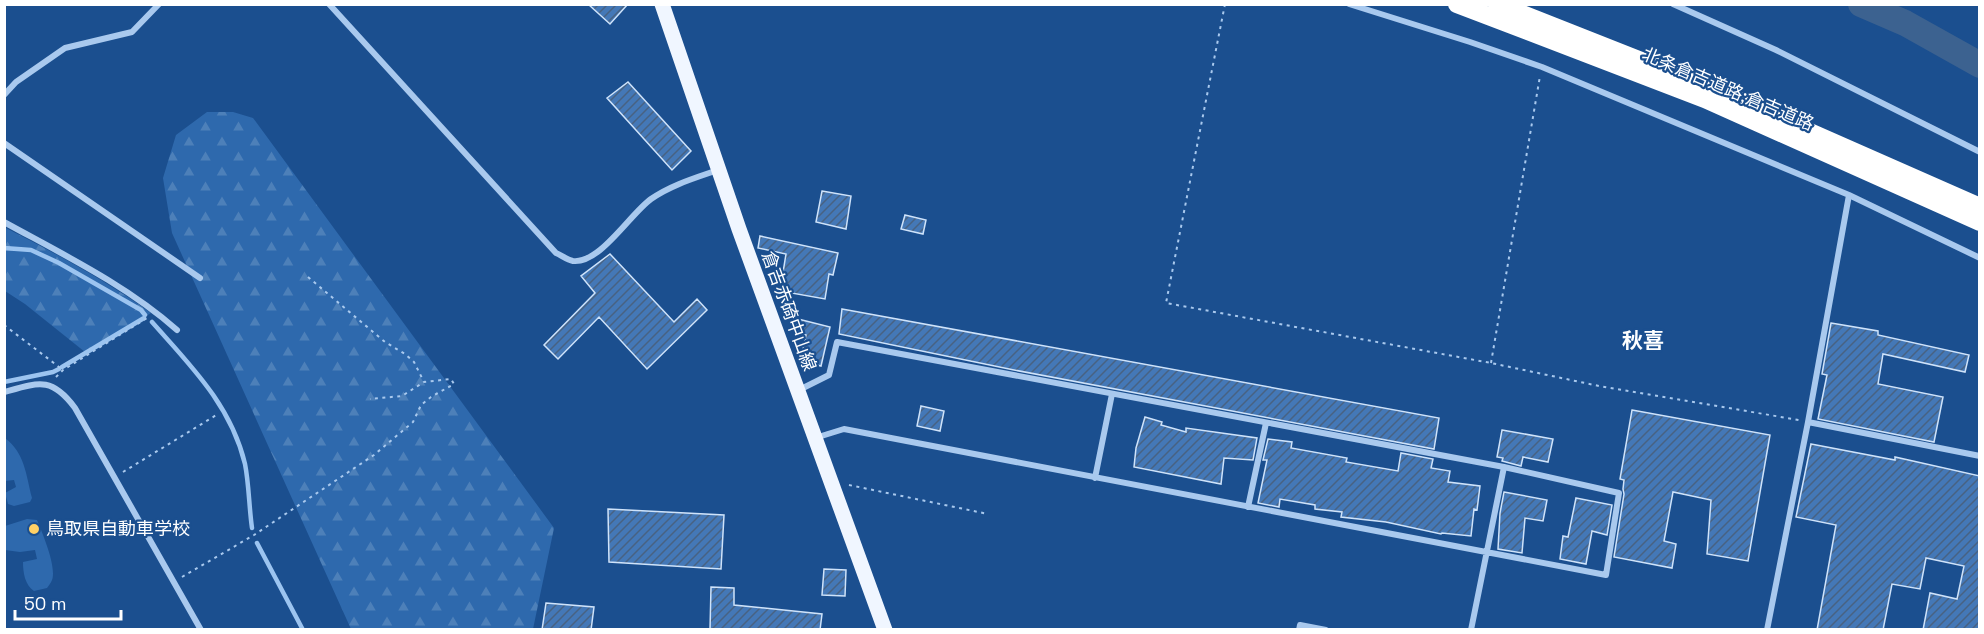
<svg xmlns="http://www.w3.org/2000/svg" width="1984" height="634" font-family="'Space Grotesk','Noto Sans JP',sans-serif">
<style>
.grass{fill:#2e69ad}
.forest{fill:url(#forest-firs)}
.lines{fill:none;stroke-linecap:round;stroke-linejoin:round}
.stream{stroke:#9cc4f0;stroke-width:4.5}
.river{stroke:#3c6290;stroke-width:26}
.building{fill:url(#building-hatch);stroke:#cfe3fa;stroke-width:1.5}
.path{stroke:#a9c9ee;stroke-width:2;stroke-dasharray:3 4.5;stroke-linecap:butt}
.street{stroke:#a9c9ee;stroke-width:6}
.primary{stroke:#f0f6ff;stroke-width:15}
.highway{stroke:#fff;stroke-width:18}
.poi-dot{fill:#ffd166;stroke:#1b4f8f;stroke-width:2}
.labels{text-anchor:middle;stroke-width:4.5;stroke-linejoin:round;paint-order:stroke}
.street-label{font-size:18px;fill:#fff;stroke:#1b4f8f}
.poi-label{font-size:18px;fill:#fff;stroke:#1b4f8f;text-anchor:start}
.quarter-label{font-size:21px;font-weight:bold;fill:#fff;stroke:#1b4f8f}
</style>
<defs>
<pattern id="forest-firs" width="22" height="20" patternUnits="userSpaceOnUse" patternTransform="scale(1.5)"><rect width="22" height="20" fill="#2e69ad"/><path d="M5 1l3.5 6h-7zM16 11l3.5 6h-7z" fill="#4d80b9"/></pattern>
<pattern id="building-hatch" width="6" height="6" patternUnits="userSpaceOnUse" patternTransform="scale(1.5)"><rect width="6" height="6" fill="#4478b7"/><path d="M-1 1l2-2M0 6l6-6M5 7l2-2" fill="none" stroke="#486282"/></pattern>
</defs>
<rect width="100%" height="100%" fill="#1b4f8f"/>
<path class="grass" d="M5,438C25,453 26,475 32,498L30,502L14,506L8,504L5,493L16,487L14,480L5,481Z
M27,519L37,520C42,532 57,567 52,580C51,583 49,585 47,588L34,591C25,585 23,573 23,562L37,559L35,550L20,552L5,550V526Z"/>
<path class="forest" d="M207,112H233L253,118L554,528L533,629H351L172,233L163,178L176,135Z
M4,227C55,253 105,280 151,313L85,352L25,304L5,291Z"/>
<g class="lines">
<path class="stream" d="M4,248L31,250L59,263L141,310L145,315
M152,322C190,365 231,405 245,464C249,484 249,507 252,528
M62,367L144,318
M4,382L53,372L59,369
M257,543L303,630"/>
<path class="river" d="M1861,4L1905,23L1980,65"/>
</g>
<path class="building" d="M588,4H628L610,24Z
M628,82L691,151L672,170L607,98Z
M822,191L851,196L846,229L816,222Z
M905,215L926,220L923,234L901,229Z
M760,236L838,253L833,275L829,274L825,299L780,291L786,254L758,248Z
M610,254L674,322L697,299L707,310L647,369L599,317L558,359L544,345L595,293L581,276Z
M842,309L1439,418L1434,449L1014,370L839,334Z
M798,319L830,327L821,366L800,361L806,335L795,332Z
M1831,323L1878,331V335L1969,355L1965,372L1883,354L1878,384L1943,397L1934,442L1818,419L1827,375L1822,374Z
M921,406L944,411L940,431L917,426Z
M1632,410L1770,435L1748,561L1707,554L1711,500L1673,492L1664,541L1676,544L1672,568L1614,557L1624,494L1623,489L1624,480L1620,479Z
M1145,417L1162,422L1161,425L1186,432V428L1257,438L1253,460L1224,458L1221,484L1134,467L1136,448Z
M1502,430L1553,439L1548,462L1523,457L1521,466L1502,461L1503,458L1497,457Z
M1268,439L1292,442L1291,448L1347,458L1346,462L1398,471L1401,453L1433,459L1431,468L1450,471L1448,482L1480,486L1477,510L1474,509L1471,536L1442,533L1441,534L1386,522L1341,517L1342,512L1315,509V505L1280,499L1279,507L1258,503L1267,460H1263Z
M1811,444L1895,460V457L1980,476V630H1923L1930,593L1957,599L1964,566L1926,558L1920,589L1892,584L1883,630H1817L1836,525L1796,517Z
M1504,492L1547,500L1543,521L1525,518L1522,553L1498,549L1500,513Z
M1576,498L1612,505L1607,535L1592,531L1586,564L1560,559L1563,536L1568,537Z
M608,509L724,515L721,569L609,562Z
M824,569L846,570L845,596L822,595Z
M711,587L734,588V605L822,614L820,630H710Z
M546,603L594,607L591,630H542Z"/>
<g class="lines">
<path class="path" d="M1225,4L1166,303L1491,363L1599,386L1799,420
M308,277L385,342L405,354L414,362L424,382
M4,325L63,370
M1491,363L1540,76
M56,377L63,370L147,318
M123,472L218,414
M849,485L988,514
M182,577L254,535L374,455L413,422L421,405L431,397L454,384L451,379L424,382L402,396L370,399"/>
<path class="street" d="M329,4L556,253C561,255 567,260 573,261C600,264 630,214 651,199C671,185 695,178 718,170
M1349,4L1470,42L1542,67L1849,195L1980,258
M1673,4L1776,50L1980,152
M4,95L16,82L65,48L132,32L159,4
M4,143L200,278
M4,222C64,255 126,285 177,330
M799,390L829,375L837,342L1504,467L1619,493L1606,575L844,429L815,438
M4,392C40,382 52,377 75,408L201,630
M1808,422L1980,456
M1095,478L1112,394
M1248,507L1266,423
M1299,630L1300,625L1326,630
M1471,630L1504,467
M1767,630L1808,422L1849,195"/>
<path class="primary" d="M662,4L739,229L885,630"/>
<path class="highway" d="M1457,4L1705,99L1980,222
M1497,4L1710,88L1980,207"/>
</g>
<circle class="poi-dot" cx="34" cy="529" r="6"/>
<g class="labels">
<g class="street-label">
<text transform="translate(1728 89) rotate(23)" y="6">北条倉吉道路;倉吉道路</text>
<text transform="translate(789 311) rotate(70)" y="6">倉吉赤碕中山線</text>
</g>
<g class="poi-label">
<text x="46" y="535">鳥取県自動車学校</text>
</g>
<g class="quarter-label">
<text x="1643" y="348">秋喜</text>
</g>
</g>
<rect width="1984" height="634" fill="none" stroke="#ffffff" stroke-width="12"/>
<path d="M15 610v9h106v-9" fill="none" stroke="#ffffff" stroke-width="3"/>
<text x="24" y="610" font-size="18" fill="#ffffff" stroke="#1b4f8f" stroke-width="4.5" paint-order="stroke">50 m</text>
</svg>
